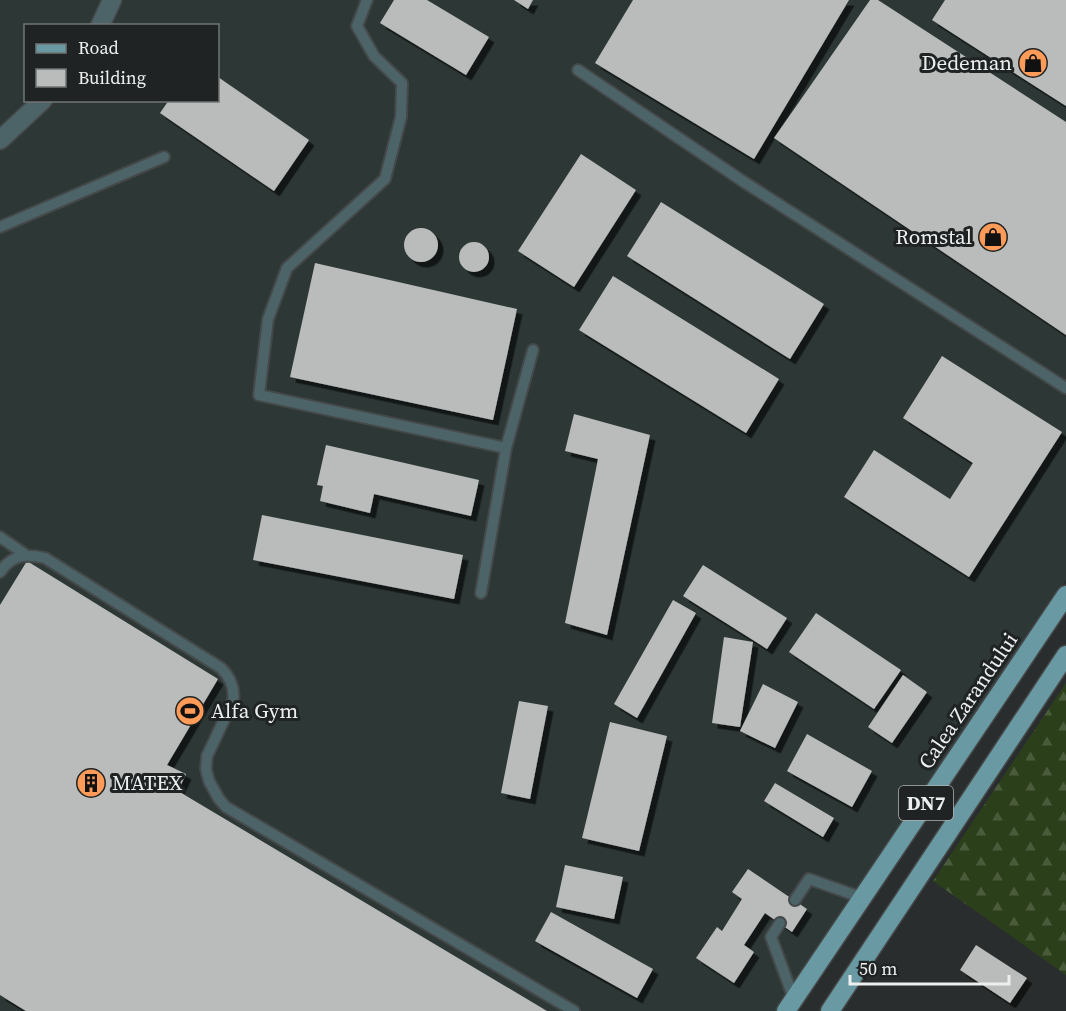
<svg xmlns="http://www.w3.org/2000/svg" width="1066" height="1011" font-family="'Source Serif 4',serif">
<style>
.built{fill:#2d3836;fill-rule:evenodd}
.forest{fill:url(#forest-firs)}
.building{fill:#b9bcba;filter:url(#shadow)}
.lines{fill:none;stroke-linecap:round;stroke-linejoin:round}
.lane-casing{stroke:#454848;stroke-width:14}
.street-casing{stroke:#454848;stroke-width:21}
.primary-casing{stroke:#454848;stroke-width:21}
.lane{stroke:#4c6368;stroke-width:10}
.street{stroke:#4c6368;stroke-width:18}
.primary{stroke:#6999a3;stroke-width:18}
.labels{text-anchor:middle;stroke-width:6;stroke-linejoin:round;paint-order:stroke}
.shield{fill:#202323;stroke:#b0b2b2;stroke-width:1.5}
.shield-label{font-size:20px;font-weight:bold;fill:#edefef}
.poi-label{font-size:21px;fill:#edefef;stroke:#202323;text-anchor:end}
.street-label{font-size:21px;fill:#edefef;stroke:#202323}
</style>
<defs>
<pattern id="forest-firs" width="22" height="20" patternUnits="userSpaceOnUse" patternTransform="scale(1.5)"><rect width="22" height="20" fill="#2b3f1b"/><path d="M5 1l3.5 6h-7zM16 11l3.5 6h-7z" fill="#4a5b3c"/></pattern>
<filter id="shadow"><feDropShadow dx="5.5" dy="5.5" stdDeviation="0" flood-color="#0009"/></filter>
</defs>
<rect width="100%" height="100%" fill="#2a2d2d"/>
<path class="built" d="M0,0H1066V580L784,1011H0ZM26,26H218V100H26Z"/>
<path class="forest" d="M1066,683V975L933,881Z"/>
<path class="building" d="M394,0H427L489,37L466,75L380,23Z
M514,0H533L528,9Z
M633,0H849L754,159L595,63Z
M870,0H878L1066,122V335L774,138Z
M945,0H1066V106L932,20Z
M218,77L309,140L274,191L160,113L169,100H218Z
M581,154L636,190L574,287L518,251Z
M661,202L824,304L790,359L627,256Z
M404 245a17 17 0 1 1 34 0a17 17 0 1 1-34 0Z
M459 257a15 15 0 1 1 30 0a15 15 0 1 1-30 0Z
M315,263L517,309L493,420L290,377Z
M613,276L779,379L746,433L579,330Z
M942,356L1062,432L969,577L844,497L874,450L950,499L973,463L903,418Z
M574,414L650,435L607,635L565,623L598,459L565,451Z
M326,445L479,480L471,516L374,494L370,513L320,501L323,486L317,485Z
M262,515L463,555L454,599L253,560Z
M27,561L218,679L167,765L186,774L178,791L547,1011H26L0,995V605Z
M703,565L787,618L767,649L683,596Z
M673,600L696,613L637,718L614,704Z
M816,613L901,670L874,709L789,652Z
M724,637L753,642L740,727L712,723Z
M903,675L927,692L892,743L868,727Z
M763,684L798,702L775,748L740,731Z
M519,701L548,706L530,799L501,793Z
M610,722L667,736L639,851L582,838Z
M807,734L872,771L852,807L787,771Z
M775,783L834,818L823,837L764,801Z
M565,865L623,877L614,919L556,907Z
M748,869L807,909L792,932L765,913L744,945L754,952L734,983L696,958L717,927L722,931L742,899L732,892Z
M551,912L653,969L637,998L535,941Z
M976,945L1027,978L1010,1003L960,970Z"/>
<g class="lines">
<g class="lane-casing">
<path id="lane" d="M367,0L357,26L374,56L402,83L401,117L385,179L287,268L268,319L259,395L506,448
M578,70L744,182L1066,388
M0,227L164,157
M0,537L26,555
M0,572C12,555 25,553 45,558L221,668C231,678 235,688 233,701L207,756L206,769L209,781L219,799L226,807L574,1011
M481,593L506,448L533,350
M795,900L809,879L863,898
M780,923L771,937L794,999"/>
</g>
<g class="street-casing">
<path id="street" d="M100,26L112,0
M0,140L43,100"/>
</g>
<g class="primary-casing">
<path id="primary" d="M786,1011L1066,595
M830,1011L1066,655"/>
</g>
<use href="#lane" class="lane"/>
<use href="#street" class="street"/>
<use href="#primary" class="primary"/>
</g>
<defs>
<g id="shop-disc" transform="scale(1.5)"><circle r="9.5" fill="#ff9b59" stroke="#202323"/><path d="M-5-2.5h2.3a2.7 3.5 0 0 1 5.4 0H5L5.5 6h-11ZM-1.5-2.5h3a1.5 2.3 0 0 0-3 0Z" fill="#111"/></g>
<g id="stadium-disc" transform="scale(1.5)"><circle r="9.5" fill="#ff9b59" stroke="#202323"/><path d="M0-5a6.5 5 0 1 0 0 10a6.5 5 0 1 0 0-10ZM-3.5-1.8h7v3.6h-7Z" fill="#111"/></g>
<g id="building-disc" transform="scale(1.5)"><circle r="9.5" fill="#ff9b59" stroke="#202323"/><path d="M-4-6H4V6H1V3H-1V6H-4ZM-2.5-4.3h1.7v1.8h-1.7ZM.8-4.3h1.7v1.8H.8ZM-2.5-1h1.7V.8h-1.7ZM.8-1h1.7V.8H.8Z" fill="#111"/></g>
</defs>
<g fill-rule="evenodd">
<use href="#shop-disc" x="1033" y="63"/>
<use href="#shop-disc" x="993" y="237"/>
<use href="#stadium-disc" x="190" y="711"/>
<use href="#building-disc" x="91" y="783"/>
</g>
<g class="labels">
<rect class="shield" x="899" y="786" width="54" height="34" rx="4.5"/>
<g class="shield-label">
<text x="926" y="810">DN7</text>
</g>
<g class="poi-label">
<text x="1012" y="70">Dedeman</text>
<text x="972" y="244">Romstal</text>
<text x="211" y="718" text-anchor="start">Alfa Gym</text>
<text x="112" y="790" text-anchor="start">MATEX</text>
</g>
<g class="street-label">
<text transform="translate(968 701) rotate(-56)" y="7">Calea Zarandului</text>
</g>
</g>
<rect x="24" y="24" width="195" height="78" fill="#202323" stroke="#727575" stroke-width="1.5"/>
<rect x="36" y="44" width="30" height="9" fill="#6999a3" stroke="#727575" stroke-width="1.5"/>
<text x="78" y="54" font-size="18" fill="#edefef">Road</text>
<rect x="36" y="69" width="30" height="18" fill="#b9bcba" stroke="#727575" stroke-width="1.5"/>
<text x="78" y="84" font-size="18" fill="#edefef">Building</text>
<path d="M850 975v9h159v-9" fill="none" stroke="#edefef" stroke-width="3"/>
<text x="859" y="975" font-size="18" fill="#edefef" stroke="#202323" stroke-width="4.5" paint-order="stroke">50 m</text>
</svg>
